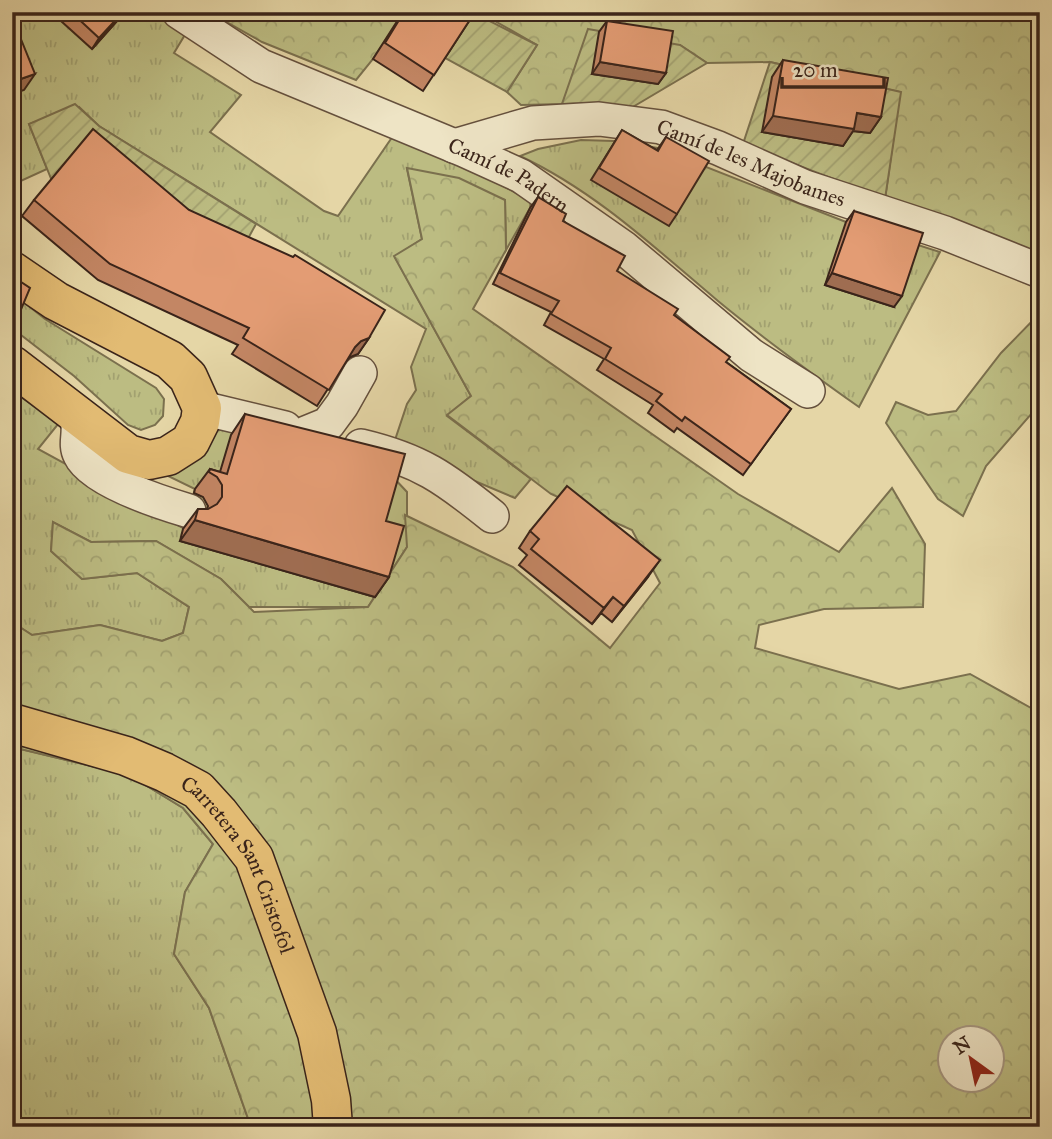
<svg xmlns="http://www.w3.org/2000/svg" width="1052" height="1139" font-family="'IM FELL Great Primer',serif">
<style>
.grass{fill:url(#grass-tufts);stroke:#7b704e;stroke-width:2}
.forest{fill:url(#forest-crowns);stroke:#7b704e;stroke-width:2;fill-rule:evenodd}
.garden{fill:url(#garden-furrows);stroke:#7b704e;stroke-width:2}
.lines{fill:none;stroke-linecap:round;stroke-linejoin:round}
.minor-casing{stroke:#65503d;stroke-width:36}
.major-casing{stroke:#3a241a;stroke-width:41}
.minor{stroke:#eee4c5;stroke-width:33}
.major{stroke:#e2bb73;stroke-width:38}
.wall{fill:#c38664;stroke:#3a241a;stroke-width:2}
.shaded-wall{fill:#9f6d51;stroke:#3a241a;stroke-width:2}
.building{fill:#e39c74;stroke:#3a241a;stroke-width:2}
.labels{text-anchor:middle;stroke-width:6;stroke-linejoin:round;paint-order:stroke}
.street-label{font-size:21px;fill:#3a241a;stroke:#eee4c5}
</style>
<defs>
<pattern id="grass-tufts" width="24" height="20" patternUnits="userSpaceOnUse" patternTransform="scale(1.75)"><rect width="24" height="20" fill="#bcbc82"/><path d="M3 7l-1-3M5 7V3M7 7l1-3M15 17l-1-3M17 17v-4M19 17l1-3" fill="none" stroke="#a2a170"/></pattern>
<pattern id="forest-crowns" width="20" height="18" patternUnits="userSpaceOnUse" patternTransform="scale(1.75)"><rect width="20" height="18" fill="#bcbc82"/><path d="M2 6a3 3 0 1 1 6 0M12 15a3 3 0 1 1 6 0" fill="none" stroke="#a2a170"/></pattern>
<pattern id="garden-furrows" width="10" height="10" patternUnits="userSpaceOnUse" patternTransform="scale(1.75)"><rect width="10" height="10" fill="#bcbc82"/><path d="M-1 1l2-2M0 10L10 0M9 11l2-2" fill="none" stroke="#a2a170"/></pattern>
</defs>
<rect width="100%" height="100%" fill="#e5d6a6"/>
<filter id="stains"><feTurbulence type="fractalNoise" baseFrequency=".00286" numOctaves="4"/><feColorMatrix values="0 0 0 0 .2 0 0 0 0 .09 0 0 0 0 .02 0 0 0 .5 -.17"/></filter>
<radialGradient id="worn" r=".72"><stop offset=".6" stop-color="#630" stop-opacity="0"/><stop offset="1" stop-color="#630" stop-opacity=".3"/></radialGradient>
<path class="grass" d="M12,12H151L186,33L174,53L241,95L210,132L324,211L338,216L393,136L470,168L531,201L530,208L506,250L505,200L407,169L422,239L395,257L471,396L447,416L531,479L515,498L470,479L394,443L407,404L416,390L411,367L426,329L99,126L79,107L29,124L47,169L12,185V94L24,89L12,61Z
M581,140L614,141L658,148L846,222L940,252L859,407C811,373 764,339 718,301C655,248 595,191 520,156L538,149Z
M21,300L45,319L156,388L164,399L163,416L155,425L141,430L128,425L74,376L12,328V320Z
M12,391L59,423L38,449L183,528L195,489L166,475L214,430L232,429L391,475L407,492V547L368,607H249L221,579L156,541L91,542L53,522L51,551L82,579L137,573L189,607L183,633L162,641L100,625L32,635L12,622Z
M12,747L129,775L183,808L213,844L185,892L174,954L209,1008L251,1127H12Z"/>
<path class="forest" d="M209,12H404L373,59L356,80L262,42Z
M479,12H1040V255L885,199L900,92L770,62L707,63L680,45L572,87L562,104L521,105L507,92L537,45Z
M407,168L459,178L505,200L506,250L473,309L738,494L839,552L892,488L925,544L923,607L824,609L759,625L755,648L899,689L970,674L1040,713V1127H251L209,1008L174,954L185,892L213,844L183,808L129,775L12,747V622L32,635L100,625L162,641L183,633L189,607L137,573L82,579L51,551L53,522L91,542L156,541L221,579L254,612L368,607L407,547L405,515L513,567L610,648L660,583L632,530L551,494L447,415L471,396L394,256L422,239ZM950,1038H992V1080H950Z
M1040,313V404L986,466L963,516L938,499L886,423L896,402L928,415L956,411L1001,353Z"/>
<path class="garden" d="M474,13L537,45L507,92L445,58Z
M588,29L680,45L707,63L631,108L598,103L562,104Z
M770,62L901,92L885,199L743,144Z
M75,104L99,126L256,224L239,255L52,181L29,124Z"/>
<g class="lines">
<g class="minor-casing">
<g id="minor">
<path id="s1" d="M179,12L261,66L464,150L521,176L624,248L751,355L808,391"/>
<path id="s2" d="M454,146L533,123L599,119L661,127L718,148L805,187L945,233L1040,271"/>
<path d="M202,408L285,428"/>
<path d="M75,413C83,430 73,442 80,455C92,481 162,503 189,511"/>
<path d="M306,433L328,424L342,405L360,373"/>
<path d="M361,446C420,460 445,478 492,516"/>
</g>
</g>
<g class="major-casing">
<g id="major">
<path d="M12,271L56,301L170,360L188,377L202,408L200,422L190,442L168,456L149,460L128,454L12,365"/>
<path id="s3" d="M12,723L126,756L164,772L198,790L219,813L254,858L317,1033L331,1100L333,1127"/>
</g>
</g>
<use href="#minor" class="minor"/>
<use href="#major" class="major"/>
</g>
<path class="wall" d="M51,12H125L92,49Z
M403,12H475L423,91L373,59Z
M607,21L666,73L658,84L592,74L599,32Z
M783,60L881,117L870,133L853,131L843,146L762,132L772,77Z
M622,130L657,150L666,137L677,214L669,226L591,180Z
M538,197L617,271L674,315L726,362L791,409L743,475L677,428L674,432L648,413L653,405L597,370L604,359L544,325L551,312L493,284L530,208Z
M34,200L189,210L369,338L358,354L350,357L347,359L317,406L232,354L238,345L98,280L22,216Z
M854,211L894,307L825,285L846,222Z
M12,276L20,312L12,322Z
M245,414L386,521L389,577L375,597L180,541L183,529L198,509H207L208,506L203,497L194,493L195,489L210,469L220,472L231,435Z
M530,531L648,577L612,622L601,613L592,624L519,565L527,555L519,548Z"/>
<path class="shaded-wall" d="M123,12H125L92,49L99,38Z
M600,62L666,73L658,84L592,74Z
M35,74L24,90L12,94V82Z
M857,113L881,117L870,133L853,131L843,146L762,132L773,116Z
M832,273L902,296L894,307L825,285Z
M369,338L358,354L350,357L344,363L355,347L361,341Z
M195,520L389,577L375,597L180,541Z
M660,560L648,577L612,622L624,606Z
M613,597L601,613L592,624L604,608Z"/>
<path class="building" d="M71,12H123L99,38Z
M404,12H475L434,75L385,43Z
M12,17L35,74L12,82Z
M607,21L673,31L666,73L600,62Z
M783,60L888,78L881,117L857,113L854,129L773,116Z
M93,129L189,210L293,257L295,255L385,310L369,338L361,341L355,347L329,390L243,338L249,328L110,264L34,200Z
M622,130L658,151L666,137L709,161L677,214L599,168Z
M538,197L566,214L563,221L625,256L617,271L678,309L674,315L730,357L726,362L791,409L751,464L685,417L682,421L656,401L662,394L605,359L611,348L551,314L559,301L500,273Z
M854,211L923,233L902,296L832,273Z
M12,276L30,288L20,312L12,308Z
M245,414L405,454L386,521L404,526L389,577L195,520L198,509H208L217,504L222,497V485L217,477L209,472L210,469L227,474Z
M567,486L660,560L624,606L613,597L604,608L531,549L539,539L530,531Z"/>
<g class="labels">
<g class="street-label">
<text dy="7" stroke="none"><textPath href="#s2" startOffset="308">Camí de les Majobames</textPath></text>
<text dy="7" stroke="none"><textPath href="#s1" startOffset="369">Camí de Padern</textPath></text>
<text dy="7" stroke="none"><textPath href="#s3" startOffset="284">Carretera Sant Cristofol</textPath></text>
</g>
</g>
<rect width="1052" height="1139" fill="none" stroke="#e5d6a6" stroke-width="42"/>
<rect x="14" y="14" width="1024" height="1111" fill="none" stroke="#3a241a" stroke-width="3.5"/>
<rect x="21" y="21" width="1010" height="1097" fill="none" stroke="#3a241a" stroke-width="2"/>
<g transform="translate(971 1059) rotate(327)"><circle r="33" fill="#eee4c5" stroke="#a69781" stroke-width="2"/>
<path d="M0-5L12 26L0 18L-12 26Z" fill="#8f2418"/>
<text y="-10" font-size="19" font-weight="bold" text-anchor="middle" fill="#3a241a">N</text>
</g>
<path d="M782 77v10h102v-10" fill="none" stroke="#3a241a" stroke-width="3.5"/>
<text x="793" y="77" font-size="21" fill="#3a241a" stroke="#eee4c5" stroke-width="5" paint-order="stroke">20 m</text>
<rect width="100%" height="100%" filter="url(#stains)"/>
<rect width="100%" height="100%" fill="url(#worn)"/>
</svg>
